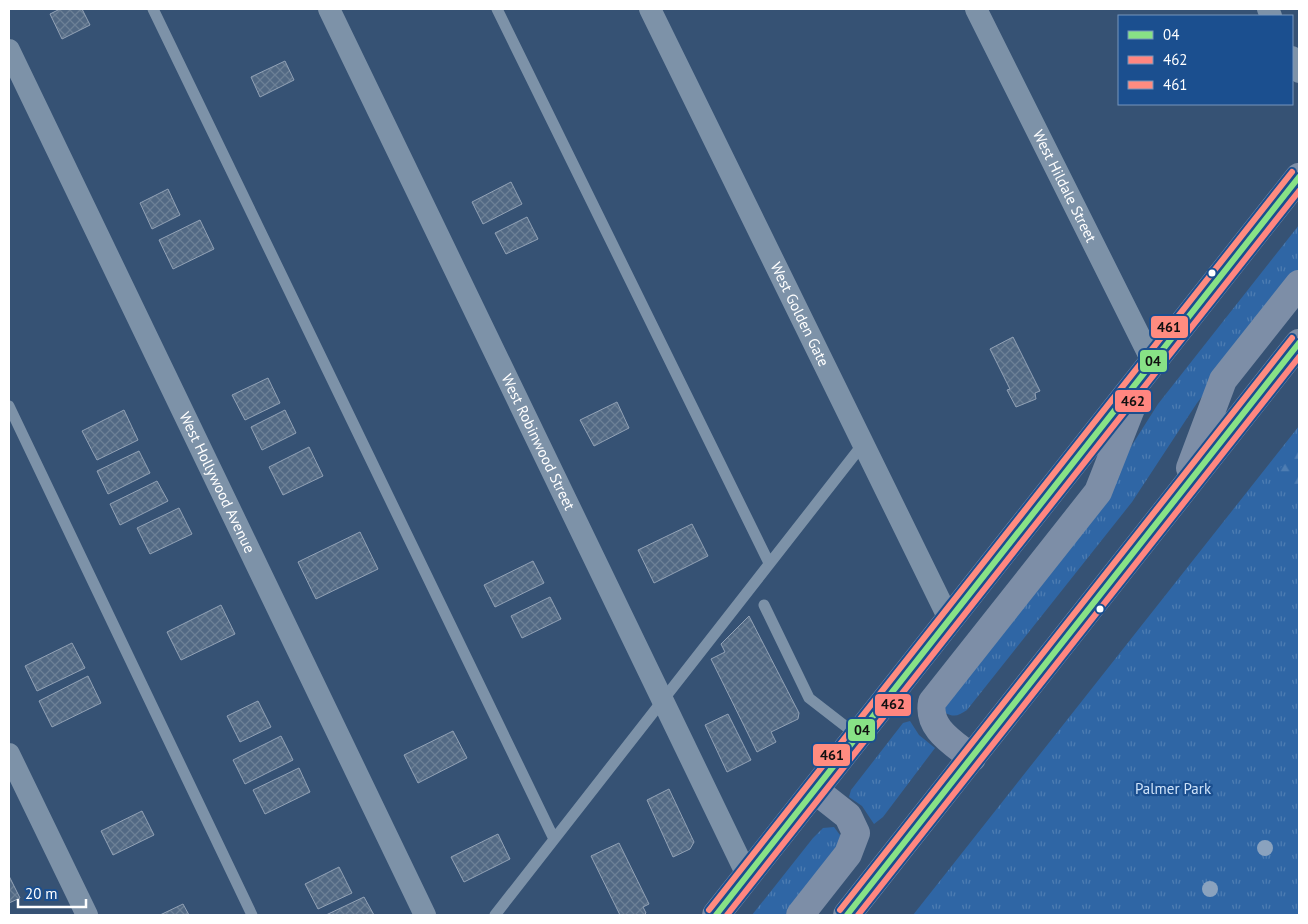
<svg xmlns="http://www.w3.org/2000/svg" width="1308" height="924" font-family="'PT Sans',sans-serif">
<style>
.grass{fill:url(#grass-tufts)}
.forest{fill:url(#forest-firs)}
.building{fill:url(#building-cross-hatch);stroke:#92a2b6}
.lines{fill:none;stroke-linecap:round;stroke-linejoin:round}
.lane{stroke:#7d92a8;stroke-width:11}
.street{stroke:#7d92a8;stroke-width:22}
.primary{stroke:#7d8ea7;stroke-width:28}
.bus-1-casing{stroke:#1b4f8f;stroke-width:10}
.bus-2-casing{stroke:#1b4f8f;stroke-width:10}
.bus-3-casing{stroke:#1b4f8f;stroke-width:10}
.bus-1{stroke:#88e286;stroke-width:6}
.bus-2{stroke:#ff8680;stroke-width:6}
.bus-3{stroke:#ff8c80;stroke-width:6}
.tree{fill:#8aa2be}
.bus-dot{fill:#fff;stroke:#1b4f8f;stroke-width:2}
.labels{text-anchor:middle;stroke-width:4.5;stroke-linejoin:round;paint-order:stroke}
.street-label{font-size:15px;fill:#fff;stroke:#1b4f8f}
.park-label{font-size:15px;fill:#cfe3fa;stroke:#1b4f8f}
.line-badge{stroke:#1b4f8f;stroke-width:2}
.pale-badge-label{font-size:14px;text-anchor:middle;font-weight:bold;fill:#111}
</style>
<defs>
<pattern id="grass-tufts" width="24" height="20" patternUnits="userSpaceOnUse" patternTransform="scale(1.25)"><rect width="24" height="20" fill="#2f66a5"/><path d="M3 7l-1-3M5 7V3M7 7l1-3M15 17l-1-3M17 17v-4M19 17l1-3" fill="none" stroke="#4e7db2"/></pattern>
<pattern id="forest-firs" width="22" height="20" patternUnits="userSpaceOnUse" patternTransform="scale(1.25)"><rect width="22" height="20" fill="#2f66a5"/><path d="M5 1l3.5 6h-7zM16 11l3.5 6h-7z" fill="#4e7db2"/></pattern>
<pattern id="building-cross-hatch" width="8" height="8" patternUnits="userSpaceOnUse" patternTransform="scale(1.25)"><rect width="8" height="8" fill="#526984"/><path d="M0 0l8 8M0 8l8-8" fill="none" stroke="#6c8096"/></pattern>
</defs>
<rect width="100%" height="100%" fill="#365274"/>
<path class="grass" d="M1299,225V271L1197,403L1132,502L967,710C958,716 954,718 944,712L948,690L1125,456L1158,404Z
M1299,426V915H913Z
M910,721L919,735L935,748L883,817L874,824L862,806L849,797L851,790L903,723Z
M834,827L840,835L842,843L786,915H752L813,838L823,828Z"/>
<path class="forest" d="M1299,445V505L1279,470Z"/>
<path class="building" d="M60,9H82L90,25L62,39L50,14Z
M285,61L294,80L260,97L251,77Z
M511,182L522,204L483,224L472,202Z
M168,189L180,215L152,229L140,203Z
M527,217L538,239L506,254L495,233Z
M200,220L214,249L173,269L159,240Z
M1013,337L1040,391L1035,393L1036,399L1016,407L1007,390L1010,389L990,349Z
M268,378L280,403L245,420L232,395Z
M617,402L629,428L594,446L580,420Z
M124,410L138,440L97,460L82,431Z
M285,410L296,433L262,450L251,427Z
M309,447L323,476L283,495L269,467Z
M139,451L150,473L108,494L97,471Z
M157,481L168,501L120,525L110,504Z
M179,508L192,534L150,554L137,528Z
M692,524L708,556L654,583L638,550Z
M360,532L378,569L316,599L298,562Z
M533,561L544,583L495,607L484,585Z
M550,597L561,619L522,638L511,616Z
M221,605L235,634L181,660L167,632Z
M749,616L799,713L798,719L771,732L776,742L757,752L711,659L725,652L721,644Z
M72,643L85,668L37,691L25,666Z
M88,676L101,703L52,727L39,701Z
M258,701L271,727L240,742L227,716Z
M728,714L751,760L727,772L705,725Z
M453,731L467,758L418,783L404,755Z
M281,736L293,760L245,784L233,760Z
M299,768L310,792L265,814L253,790Z
M669,789L694,842L690,849L673,857L647,800Z
M142,811L154,835L113,855L101,831Z
M498,834L510,859L464,882L451,857Z
M619,843L649,904L643,907L646,913L644,915H620L591,856Z
M339,867L352,893L318,909L305,884Z
M9,876L20,898L9,903Z
M364,897L374,915H326Z
M183,904L189,915H160Z"/>
<g class="lines">
<path class="lane" d="M153,9L554,839
M497,9L769,563
M9,406L252,915
M764,605L809,698L858,736
M495,915L863,444"/>
<g class="street">
<path id="s1" d="M329,9L747,875"/>
<path id="s2" d="M650,9L949,619"/>
<path id="s3" d="M976,9L1153,363"/>
<path d="M1268,9L1271,16"/>
<path id="s4" d="M9,50L425,915"/>
<path d="M1292,57L1299,72"/>
<path d="M9,754L87,915"/>
</g>
<path class="primary" d="M1190,468L1223,380L1299,284
M972,758C954,743 927,729 932,702L1098,492L1134,401
M716,915L1299,177
M800,915L848,854L856,833L848,816L815,790
M847,915L1299,343"/>
<g class="bus-1-casing">
<path id="bus-1" d="M716,915L1299,177
M847,915L1299,343"/>
</g>
<g class="bus-2-casing">
<path id="bus-2" d="M727,915L1299,191
M858,915L1299,357"/>
</g>
<g class="bus-3-casing">
<path id="bus-3" d="M709,910L1292,172
M840,910L1292,338"/>
</g>
<use href="#bus-1" class="bus-1"/>
<use href="#bus-2" class="bus-2"/>
<use href="#bus-3" class="bus-3"/>
</g>
<g class="tree">
<circle cx="1265" cy="848" r="8"/>
<circle cx="1210" cy="889" r="8"/>
</g>
<g class="bus-dot">
<circle cx="1212" cy="273" r="4.5"/>
<circle cx="1100" cy="609" r="4.5"/>
</g>
<g class="labels">
<g class="street-label">
<text dy="5" stroke="none"><textPath href="#s3" startOffset="198">West Hildale Street</textPath></text>
<text dy="5" stroke="none"><textPath href="#s2" startOffset="340">West Golden Gate</textPath></text>
<text dy="5" stroke="none"><textPath href="#s1" startOffset="481">West Robinwood Street</textPath></text>
<text dy="5" stroke="none"><textPath href="#s4" startOffset="480">West Hollywood Avenue</textPath></text>
</g>
<g class="park-label">
<text x="1173" y="794">Palmer Park</text>
</g>
</g>
<g class="line-badge">
<rect x="1150" y="315" width="39" height="24" rx="5" fill="#ff8c80"/>
<rect x="1139" y="349" width="29" height="24" rx="5" fill="#88e286"/>
<rect x="1114" y="389" width="38" height="24" rx="5" fill="#ff8680"/>
<rect x="874" y="693" width="38" height="24" rx="5" fill="#ff8680"/>
<rect x="847" y="718" width="29" height="24" rx="5" fill="#88e286"/>
<rect x="812" y="743" width="39" height="24" rx="5" fill="#ff8c80"/>
</g>
<g class="pale-badge-label">
<text x="1169" y="332">461</text>
<text x="1153" y="366">04</text>
<text x="1133" y="406">462</text>
<text x="893" y="709">462</text>
<text x="862" y="735">04</text>
<text x="832" y="760">461</text>
</g>
<rect width="1308" height="924" fill="none" stroke="#ffffff" stroke-width="20"/>
<rect x="1118" y="15" width="175" height="90" fill="#1b4f8f" stroke="#7695bc"/>
<rect x="1128" y="31" width="25" height="8" fill="#88e286" stroke="#7695bc"/>
<text x="1163" y="40" font-size="15" fill="#ffffff">04</text>
<rect x="1128" y="56" width="25" height="8" fill="#ff8680" stroke="#7695bc"/>
<text x="1163" y="65" font-size="15" fill="#ffffff">462</text>
<rect x="1128" y="81" width="25" height="8" fill="#ff8c80" stroke="#7695bc"/>
<text x="1163" y="90" font-size="15" fill="#ffffff">461</text>
<path d="M18 899v8h68v-8" fill="none" stroke="#ffffff" stroke-width="2.5"/>
<text x="25" y="899" font-size="15" fill="#ffffff" stroke="#1b4f8f" stroke-width="4" paint-order="stroke">20 m</text>
</svg>
